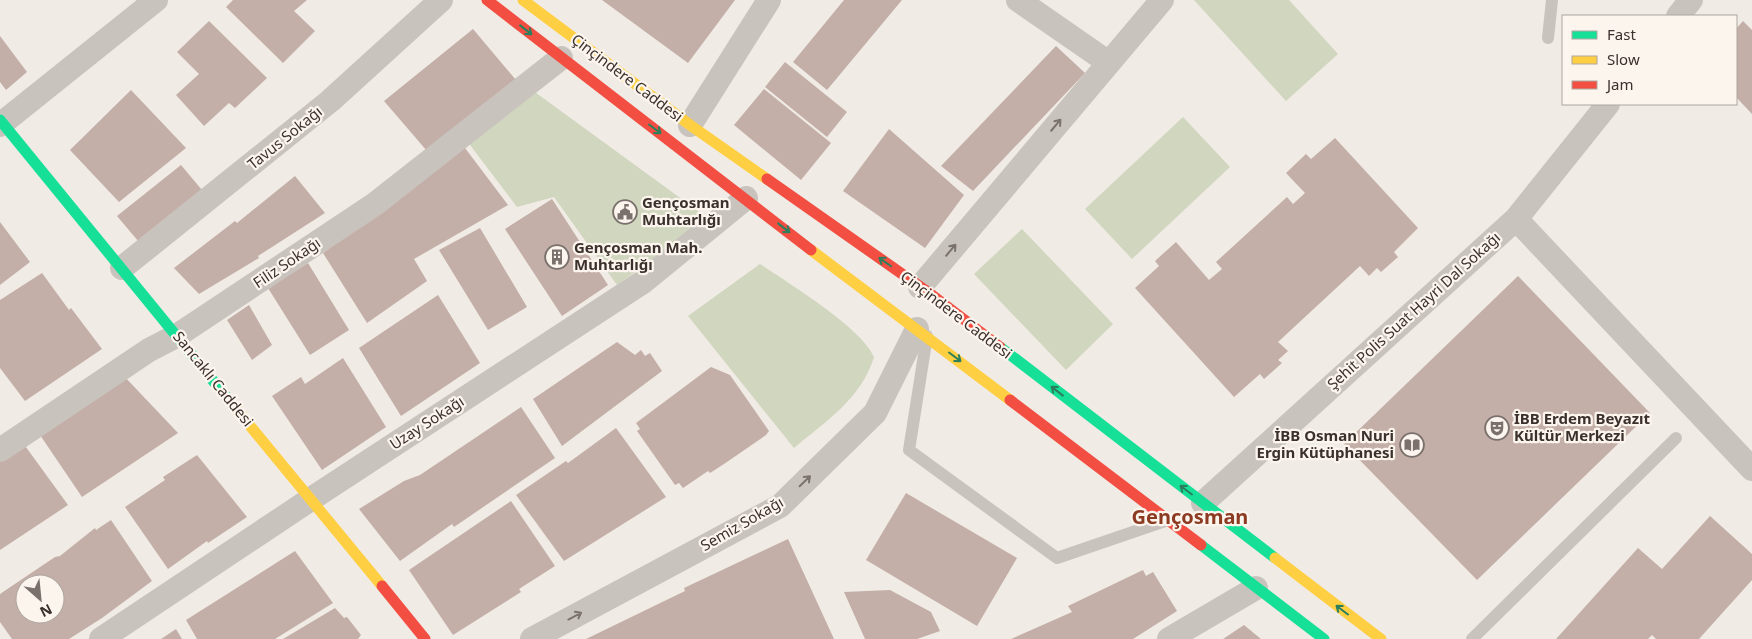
<svg xmlns="http://www.w3.org/2000/svg" width="1752" height="639" font-family="'Noto Sans',sans-serif">
<style>
.green{fill:#d1d6bf}
.building{fill:#c3afa7;fill-rule:evenodd}
.lines{fill:none;stroke-linecap:round;stroke-linejoin:round}
.lane{stroke:#c9c3be;stroke-width:12}
.street{stroke:#c9c3be;stroke-width:24}
.fast{stroke:#16e098;stroke-width:11}
.slow{stroke:#ffcf43;stroke-width:11}
.jam{stroke:#f24e42;stroke-width:11}
.oneway{stroke:#2a7f5c}
.oneway2{stroke:#7b726d}
.labels{text-anchor:middle;stroke-width:4.5;stroke-linejoin:round;paint-order:stroke}
.street-label{font-size:15px;fill:#3b302b;stroke:#fbf5ee}
.poi-label{font-size:15px;font-weight:bold;fill:#3b302b;stroke:#fbf5ee;text-anchor:start}
.district-label{font-size:20px;font-weight:bold;fill:#8c3b22;stroke:#fbf5ee}
</style>
<rect width="100%" height="100%" fill="#f0ebe5"/>
<path class="green" d="M1194,0H1289L1338,54L1286,101Z
M528,87L709,219L617,285L554,197L517,207L464,137Z
M1183,117L1230,167L1132,259L1085,209Z
M1022,229L1113,324L1066,370L974,274Z
M760,264C788,283 862,328 874,357C861,399 826,421 794,448L688,316Z"/>
<path class="building" d="M233,0H307L294,11L315,31L283,63L226,7Z
M602,0H735L688,63Z
M844,0H902L827,90L793,62Z
M209,21L267,78L235,108L229,103L204,126L176,95L199,74L177,52Z
M1743,21L1752,30V114L1736,97V29Z
M473,29L516,80L427,151L384,101Z
M0,36L27,72L6,90L0,82Z
M1056,46L1085,73L973,191L941,166Z
M785,62L847,112L827,137L765,87Z
M764,89L831,143L801,180L734,125Z
M131,90L186,148L119,202L70,150Z
M889,129L964,195L925,248L843,191Z
M1335,138L1418,228L1394,252L1398,257L1381,272L1377,268L1369,276L1360,266L1278,342L1288,351L1278,360L1282,363L1264,379L1260,374L1234,397L1135,288L1159,266L1155,261L1176,242L1209,280L1222,269L1216,262L1287,197L1293,204L1305,193L1286,173L1306,154L1311,159Z
M465,148L508,205L414,259L427,281L367,323L323,253Z
M181,165L207,196L144,248L117,216Z
M295,176L325,213L258,256L259,258L199,294L174,268L235,221L237,223Z
M552,199L608,285L562,316L505,229Z
M0,222L30,262L0,285Z
M480,228L527,307L488,330L439,250Z
M308,263L349,330L310,355L268,288Z
M42,273L69,310L71,308L102,349L25,401L0,368V300Z
M1518,276L1650,413L1477,580L1344,444Z
M438,295L480,363L401,416L359,348Z
M249,305L272,345L252,360L227,320Z
M617,342L635,355L641,350L645,356L650,353L662,371L562,446L533,399Z
M343,358L386,427L322,470L272,396L301,377L305,384Z
M711,367L730,375L769,431L766,435L724,464L710,473L708,471L683,488L679,483L675,485L637,431L640,429L636,423Z
M122,374L178,433L82,497L38,432Z
M521,407L555,458L454,527L452,524L400,561L359,509L404,481L420,475Z
M616,428L666,497L564,561L516,495L566,461L568,463Z
M23,443L68,505L0,550V458Z
M197,455L247,517L208,543L207,541L168,569L125,507L165,480L163,477Z
M906,493L1017,558L977,626L866,560Z
M511,501L555,566L519,589L521,592L453,635L409,570Z
M1710,516L1752,554V580L1699,639H1656L1652,635L1648,639H1556L1638,548L1662,569Z
M111,520L152,581L102,618L69,639H12L0,622V594L55,557L60,556L95,528L96,530ZM25,584H55V614H25Z
M788,539L834,639H586L685,591L684,588Z
M295,551L333,603L275,639H197L186,620Z
M1143,570L1146,576L1153,572L1177,611L1133,639H1011L1072,612L1068,606Z
M890,590L931,612L940,631L917,639H865L844,592Z
M335,608L344,618L347,617L361,635L358,639H283Z
M1244,625L1261,639H1223Z
M176,629L182,639H161Z"/>
<g class="lines">
<path class="lane" d="M1548,38L1552,0
M927,336L909,450L1057,558L1168,520
M1472,639L1676,438"/>
<path class="street" d="M1018,0L1109,63
M1678,16L1691,0
M0,125L156,0
M690,125L769,0
M1516,219L1752,469
M122,268L330,101L441,0
M920,287L1162,0
M0,450L149,350L178,335L375,204L561,58
M1203,503L1516,219L1608,104
M101,639L311,499L643,282L746,198
M532,639L780,506L875,413L917,329
M1169,639L1256,588"/>
<path class="fast" d="M0,120L232,404
M1000,347L1275,558
M1201,545L1324,639"/>
<path class="slow" d="M523,0L690,125L767,179
M811,250L1010,400
M232,404L382,586
M1275,558L1381,639"/>
<path class="jam" d="M487,0L811,250
M767,179L932,295L1000,347
M1010,400L1201,545
M382,586L425,639"/>
</g>
<defs><path id="oneway-shaft" d="M-6 0H5M1.5-3L5.5 0L1.5 3" fill="none" stroke-width="1.6" stroke-linecap="round" stroke-linejoin="round" transform="scale(1.25)"/></defs>
<g class="oneway">
<use href="#oneway-shaft" transform="translate(526 30) rotate(38)"/>
<use href="#oneway-shaft" transform="translate(655 129) rotate(37)"/>
<use href="#oneway-shaft" transform="translate(784 228) rotate(38)"/>
<use href="#oneway-shaft" transform="translate(885 262) rotate(-145)"/>
<use href="#oneway-shaft" transform="translate(955 357) rotate(37)"/>
<use href="#oneway-shaft" transform="translate(1057 391) rotate(-142)"/>
<use href="#oneway-shaft" transform="translate(1186 490) rotate(-143)"/>
<use href="#oneway-shaft" transform="translate(1342 610) rotate(-143)"/>
</g>
<g class="oneway2">
<use href="#oneway-shaft" transform="translate(1056 125) rotate(-50)"/>
<use href="#oneway-shaft" transform="translate(951 250) rotate(-50)"/>
<use href="#oneway-shaft" transform="translate(805 481) rotate(-44)"/>
<use href="#oneway-shaft" transform="translate(575 616) rotate(-28)"/>
</g>
<defs>
<g id="civic-ring" transform="scale(1.25)"><circle r="9.5" fill="#fbf5ee" stroke="#7a716c" stroke-width="1.5"/><path d="M-.6-6.5H3V-4.5H.6V-3L4-1V1h2V6H-6V1h2V-1L-.6-3ZM-1.2 2.5V6h2.4V2.5Z" fill="#7a716c"/></g>
<g id="building-ring" transform="scale(1.25)"><circle r="9.5" fill="#fbf5ee" stroke="#7a716c" stroke-width="1.5"/><path d="M-4-6H4V6H1V3H-1V6H-4ZM-2.5-4.3h1.7v1.8h-1.7ZM.8-4.3h1.7v1.8H.8ZM-2.5-1h1.7V.8h-1.7ZM.8-1h1.7V.8H.8Z" fill="#7a716c"/></g>
<g id="theatre-ring" transform="scale(1.25)"><circle r="9.5" fill="#fbf5ee" stroke="#7a716c" stroke-width="1.5"/><path d="M-5-5.5Q0-4 5-5.5V0Q5 5 0 6Q-5 5-5 0ZM-3.3-2.5H-1v1.5H-3.3ZM1-2.5H3.3v1.5H1ZM-2.8 1Q0 5.5 2.8 1Z" fill="#7a716c"/></g>
<g id="library-ring" transform="scale(1.25)"><circle r="9.5" fill="#fbf5ee" stroke="#7a716c" stroke-width="1.5"/><path d="M-6-4Q-3-5.5-.7-3.5V5Q-3 3-6 4ZM6-4Q3-5.5 .7-3.5V5Q3 3 6 4Z" fill="#7a716c"/></g>
</defs>
<g fill-rule="evenodd">
<use href="#civic-ring" x="625" y="212"/>
<use href="#building-ring" x="557" y="257"/>
<use href="#theatre-ring" x="1497" y="428"/>
<use href="#library-ring" x="1412" y="445"/>
</g>
<g class="labels">
<g class="street-label">
<text transform="translate(627 78) rotate(37)" y="5">Çinçindere Caddesi</text>
<text transform="translate(285 138) rotate(-39)" y="5">Tavus Sokağı</text>
<text transform="translate(287 263) rotate(-34)" y="5">Filiz Sokağı</text>
<text transform="translate(1414 311) rotate(-42)" y="5">Şehit Polis Suat Hayri Dal Sokağı</text>
<text transform="translate(956 315) rotate(37)" y="5">Çinçindere Caddesi</text>
<text transform="translate(213 379) rotate(51)" y="5">Sancaklı Caddesi</text>
<text transform="translate(427 423) rotate(-33)" y="5">Uzay Sokağı</text>
<text transform="translate(742 524) rotate(-30)" y="5">Semiz Sokağı</text>
</g>
<g class="poi-label">
<text x="642" y="208">Gençosman<tspan x="642" dy="17">Muhtarlığı</tspan></text>
<text x="574" y="253">Gençosman Mah.<tspan x="574" dy="17">Muhtarlığı</tspan></text>
<text x="1514" y="424">İBB Erdem Beyazıt<tspan x="1514" dy="17">Kültür Merkezi</tspan></text>
<text x="1394" y="441" text-anchor="end">İBB Osman Nuri<tspan x="1394" dy="17">Ergin Kütüphanesi</tspan></text>
</g>
<g class="district-label">
<text x="1190" y="524">Gençosman</text>
</g>
</g>
<rect x="1562" y="15" width="175" height="90" fill="#fbf5ee" stroke="#aea6a0"/>
<rect x="1572" y="31" width="25" height="8" fill="#16e098" stroke="#aea6a0"/>
<text x="1607" y="40" font-size="15" fill="#3b302b">Fast</text>
<rect x="1572" y="56" width="25" height="8" fill="#ffcf43" stroke="#aea6a0"/>
<text x="1607" y="65" font-size="15" fill="#3b302b">Slow</text>
<rect x="1572" y="81" width="25" height="8" fill="#f24e42" stroke="#aea6a0"/>
<text x="1607" y="90" font-size="15" fill="#3b302b">Jam</text>
<g transform="translate(40 599) rotate(153)"><circle r="24" fill="#fbf5ee" stroke="#aea6a0"/>
<path d="M0-4L9 19L0 12L-9 19Z" fill="#7a716c"/>
<text y="-8" font-size="14" font-weight="bold" text-anchor="middle" fill="#3b302b">N</text>
</g>
</svg>
